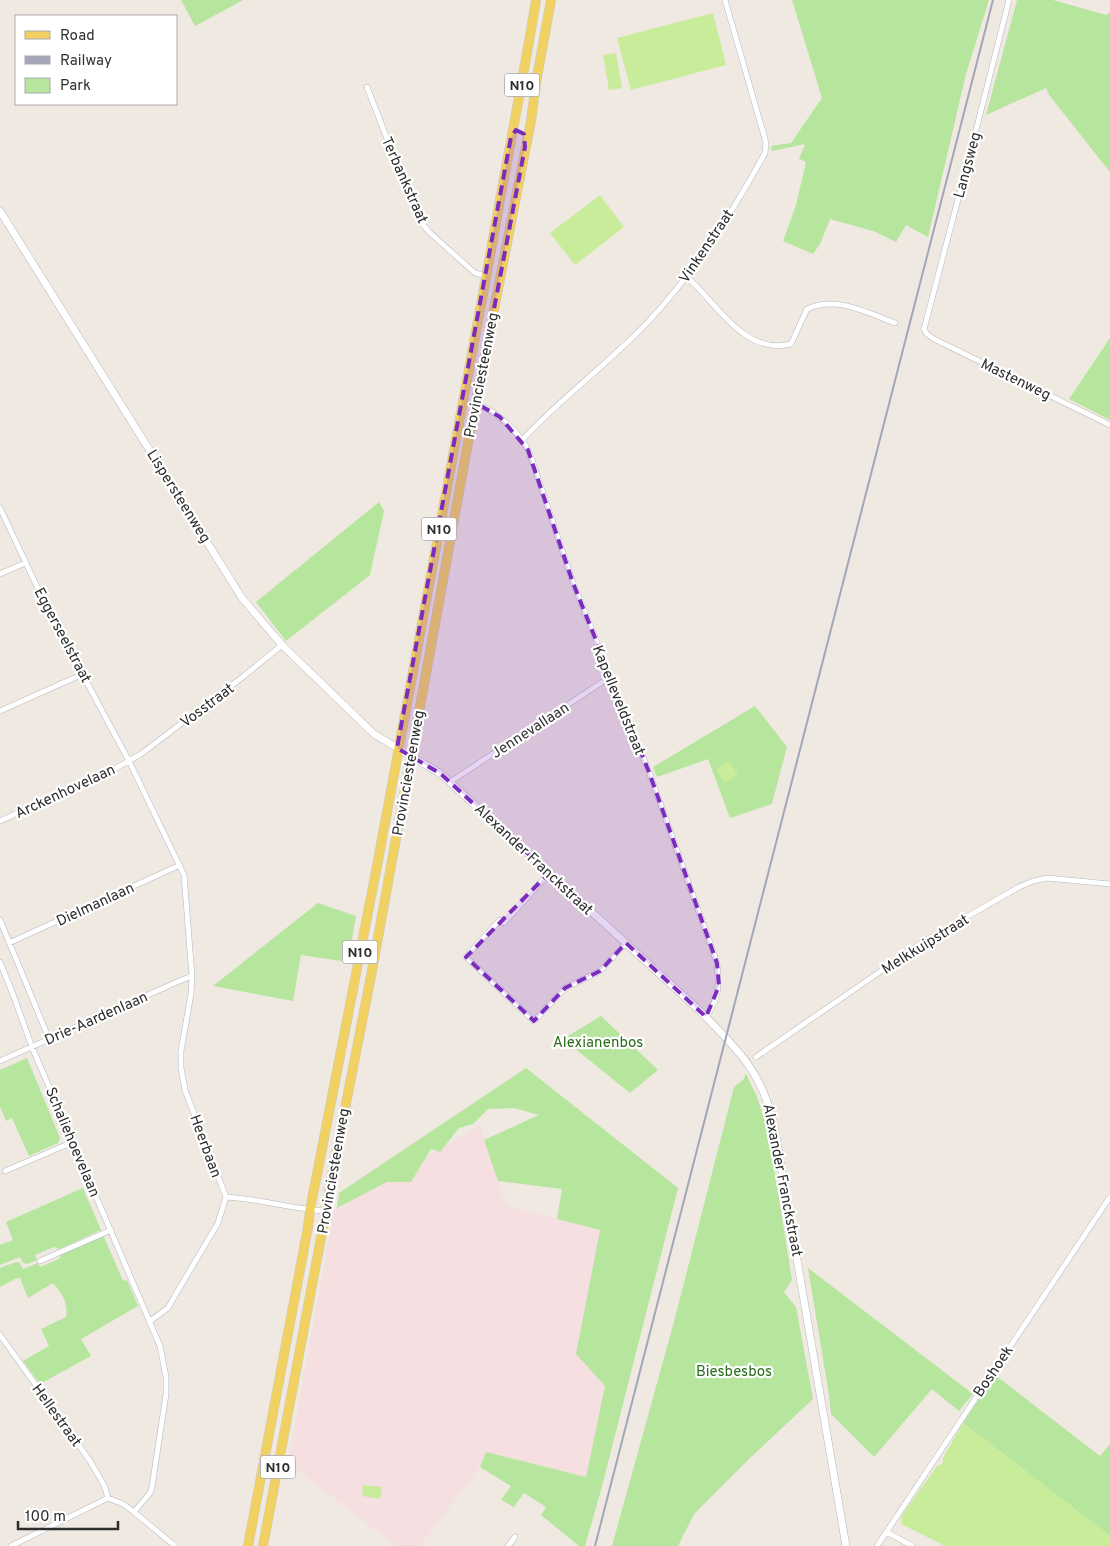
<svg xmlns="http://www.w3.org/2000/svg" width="1110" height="1546" font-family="Overpass,sans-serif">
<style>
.medical{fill:#f5dfe0}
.green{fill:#b6e59e}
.pitch{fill:#c9ec9a}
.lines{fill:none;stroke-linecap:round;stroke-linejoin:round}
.minor-casing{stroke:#b4b7c1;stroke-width:6}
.tertiary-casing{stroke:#b4b7c1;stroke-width:8}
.primary-casing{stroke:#c9c9c9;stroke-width:10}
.minor{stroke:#fff;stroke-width:5}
.tertiary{stroke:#fff;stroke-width:7}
.primary{stroke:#f2d163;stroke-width:9}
.rail{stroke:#a3a6b8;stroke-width:2}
.marked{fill:#7b2cbf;fill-opacity:0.2;stroke:#7b2cbf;stroke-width:4;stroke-dasharray:10 6;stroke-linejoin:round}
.labels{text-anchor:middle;stroke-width:4.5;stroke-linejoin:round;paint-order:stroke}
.shield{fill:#fff;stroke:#6d6d6d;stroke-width:1}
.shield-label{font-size:14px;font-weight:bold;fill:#2e2e2e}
.street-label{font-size:15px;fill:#2e2e2e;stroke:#fff}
.park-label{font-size:15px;fill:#2c6e1b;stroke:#fff}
</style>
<rect width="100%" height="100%" fill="#efe9e1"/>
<path class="medical" d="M480,1125L506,1206L600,1230L576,1354L605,1386L586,1477L486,1452L480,1467L420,1546H396L288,1463L334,1211Z"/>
<path class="green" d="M181,0H243L195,26Z
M792,0H989L966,74L928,237L906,225L896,242L873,231L830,219L820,244L813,254L783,241L796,205L806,162L799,159L805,144L772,151L771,146L791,143L822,98Z
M1017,0H1053L1106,15L1110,12V172L1049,95L1046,88L986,115Z
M1110,338V420L1069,399Z
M379,502L384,511L370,575L286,641L256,602Z
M755,706L787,747L772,804L730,818L708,759L657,777L653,767Z
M318,903L356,916L348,962L301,955L293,1001L213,986Z
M601,1016L658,1070L630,1093L563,1039Z
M27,1058L60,1138L58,1143L29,1156L12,1118L6,1121L0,1107V1070Z
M526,1068L678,1188L601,1490L585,1546H579L541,1515L546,1507L524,1493L514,1507L501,1500L511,1486L480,1467L486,1452L586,1477L605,1386L576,1354L600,1230L557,1219L562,1189L498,1181L484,1140L539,1115L514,1108L488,1109L473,1124L459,1128L440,1152L431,1149L411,1182H387L337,1208L339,1193Z
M746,1074L756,1095L768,1129L792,1280L784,1292L796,1307L813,1399L750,1458L694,1514L678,1546H612L675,1318L734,1087L743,1080Z
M83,1188L101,1230L59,1249L54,1247L35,1255L37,1260L27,1264L23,1263L20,1257L0,1265V1245L13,1240L6,1222Z
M101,1237H104L123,1281L127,1280L138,1306L81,1339L91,1356L40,1384L23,1361L49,1346L41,1329L66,1317C69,1304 61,1291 53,1283L28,1298L20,1278L15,1279L0,1287V1268L16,1262L20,1263L23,1269L38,1263L40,1267L59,1259L61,1255Z
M808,1268L973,1394L959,1411L932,1389L874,1457L831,1414L829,1395Z
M995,1375L1100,1456L1110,1444V1536L963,1423Z"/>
<path class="pitch" d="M713,13L726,65L631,90L617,38Z
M616,53L622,88L609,90L603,55Z
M600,195L624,227L575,265L550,233Z
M728,761L738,774L725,783L716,770Z
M963,1423L1110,1536V1546H945L901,1524L902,1515L937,1466L941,1465L943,1462V1458Z
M363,1485L382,1487L380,1499L362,1496Z"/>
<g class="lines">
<g class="minor-casing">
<path id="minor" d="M1009,0L972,146L924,329L927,334L934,339L1110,425
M367,87L415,211L421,222L429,232L475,273L486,276
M686,276C716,302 744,356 791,344L807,309C835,295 868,313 895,323
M476,406C490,405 514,429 523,441C528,448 531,457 534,466L573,583L649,772L717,963C719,988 720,995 706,1017
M522,440C561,398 608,364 648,322C694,273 733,212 765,153L766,143L763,132L725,0
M0,508L49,612L129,761L184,875L192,976L191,994L181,1051V1068L185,1090L226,1197L218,1223L173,1299L168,1308L150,1321
M0,574L25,563
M0,711L83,674
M450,782L610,677
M0,821L116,768L141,754L244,676L282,645
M549,873L504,923L500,920L466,957L534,1021L565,988L600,971L626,943
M0,920L49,1039
M9,943L180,865
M0,962L14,997L32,1047L160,1346L166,1377V1394L152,1487L150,1493L134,1512
M756,1057L923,942L1019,887L1033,881L1047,878L1110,884
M0,1061L177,982L192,976
M5,1171L73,1142
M226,1197C260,1199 293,1209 326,1211
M40,1261L111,1230
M0,1335L90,1461L104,1485L108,1498
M887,1532L912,1546
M11,1546L108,1498L123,1504L134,1512L175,1546
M508,1546L515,1537
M877,1546L1110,1197"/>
</g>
<g class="tertiary-casing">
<path id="tertiary" d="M0,211L242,598L282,645L374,734L441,774L700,1011C738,1050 761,1070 774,1125L846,1546"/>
</g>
<g class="primary-casing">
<path id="primary" d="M248,1546L308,1227L310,1210L377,866L490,256C505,170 522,86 536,0
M263,1546L326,1211L331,1180L371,976L469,437L531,121L536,83L551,0"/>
</g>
<use href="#minor" class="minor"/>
<use href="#tertiary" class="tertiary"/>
<use href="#primary" class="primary"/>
<path class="rail" d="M595,1546L993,0"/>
</g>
<path class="marked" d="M516,130L524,134L525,147L476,403L500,417L528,450L573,583L649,772L717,963L719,986L706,1017L626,943L600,971L565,988L534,1021L466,957L549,873L441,774L397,748L511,137Z"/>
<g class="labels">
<g class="shield">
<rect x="504.5" y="73.5" width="35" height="23" rx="4"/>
<rect x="421.5" y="517.5" width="35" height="23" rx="4"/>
<rect x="342.5" y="940.5" width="35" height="23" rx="4"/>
<rect x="260.5" y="1455.5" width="35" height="23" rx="4"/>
</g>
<g class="shield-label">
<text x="522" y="90">N10</text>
<text x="439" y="534">N10</text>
<text x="360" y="957">N10</text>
<text x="278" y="1472">N10</text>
</g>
<g class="street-label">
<text transform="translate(967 165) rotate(-75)" y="5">Langsweg</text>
<text transform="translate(405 180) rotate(66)" y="5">Terbankstraat</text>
<text transform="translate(706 246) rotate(-56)" y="5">Vinkenstraat</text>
<text transform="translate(481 375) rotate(-79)" y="5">Provinciesteenweg</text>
<text transform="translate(1016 379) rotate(26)" y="5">Mastenweg</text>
<text transform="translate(179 496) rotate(58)" y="5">Lispersteenweg</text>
<text transform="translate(63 635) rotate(62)" y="5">Eggerseelstraat</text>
<text transform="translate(619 700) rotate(68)" y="5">Kapelleveldstraat</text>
<text transform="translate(207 705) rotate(-37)" y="5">Vosstraat</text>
<text transform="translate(530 730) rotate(-33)" y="5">Jennevallaan</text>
<text transform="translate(408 773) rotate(-80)" y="5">Provinciesteenweg</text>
<text transform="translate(65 791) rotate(-25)" y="5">Arckenhovelaan</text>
<text transform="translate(534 859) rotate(43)" y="5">Alexander Franckstraat</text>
<text transform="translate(95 904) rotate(-25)" y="5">Dielmanlaan</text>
<text transform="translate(925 944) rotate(-32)" y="5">Melkkuipstraat</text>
<text transform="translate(96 1018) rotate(-24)" y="5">Drie-Aardenlaan</text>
<text transform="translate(73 1142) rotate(67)" y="5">Schaliehoevelaan</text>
<text transform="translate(206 1146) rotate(70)" y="5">Heerbaan</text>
<text transform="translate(333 1171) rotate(-80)" y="5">Provinciesteenweg</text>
<text transform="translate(783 1180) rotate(79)" y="5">Alexander Franckstraat</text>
<text transform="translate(993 1371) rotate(-56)" y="5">Boshoek</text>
<text transform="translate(57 1415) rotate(54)" y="5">Hellestraat</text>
</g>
<g class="park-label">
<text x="598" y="1047">Alexianenbos</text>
<text x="734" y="1376">Biesbesbos</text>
</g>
</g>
<rect x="15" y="15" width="162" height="90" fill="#ffffff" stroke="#ababab"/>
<rect x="25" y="31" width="25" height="8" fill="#f2d163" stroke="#ababab"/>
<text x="60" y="40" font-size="15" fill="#2e2e2e">Road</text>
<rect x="25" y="56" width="25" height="8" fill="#a3a6b8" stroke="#ababab"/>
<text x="60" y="65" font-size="15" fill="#2e2e2e">Railway</text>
<rect x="25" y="78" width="25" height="15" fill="#b6e59e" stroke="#ababab"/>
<text x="60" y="90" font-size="15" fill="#2e2e2e">Park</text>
<path d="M18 1521v8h100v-8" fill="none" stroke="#2e2e2e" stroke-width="2.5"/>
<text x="25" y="1521" font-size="15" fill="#2e2e2e" stroke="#ffffff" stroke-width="4" paint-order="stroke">100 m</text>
</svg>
